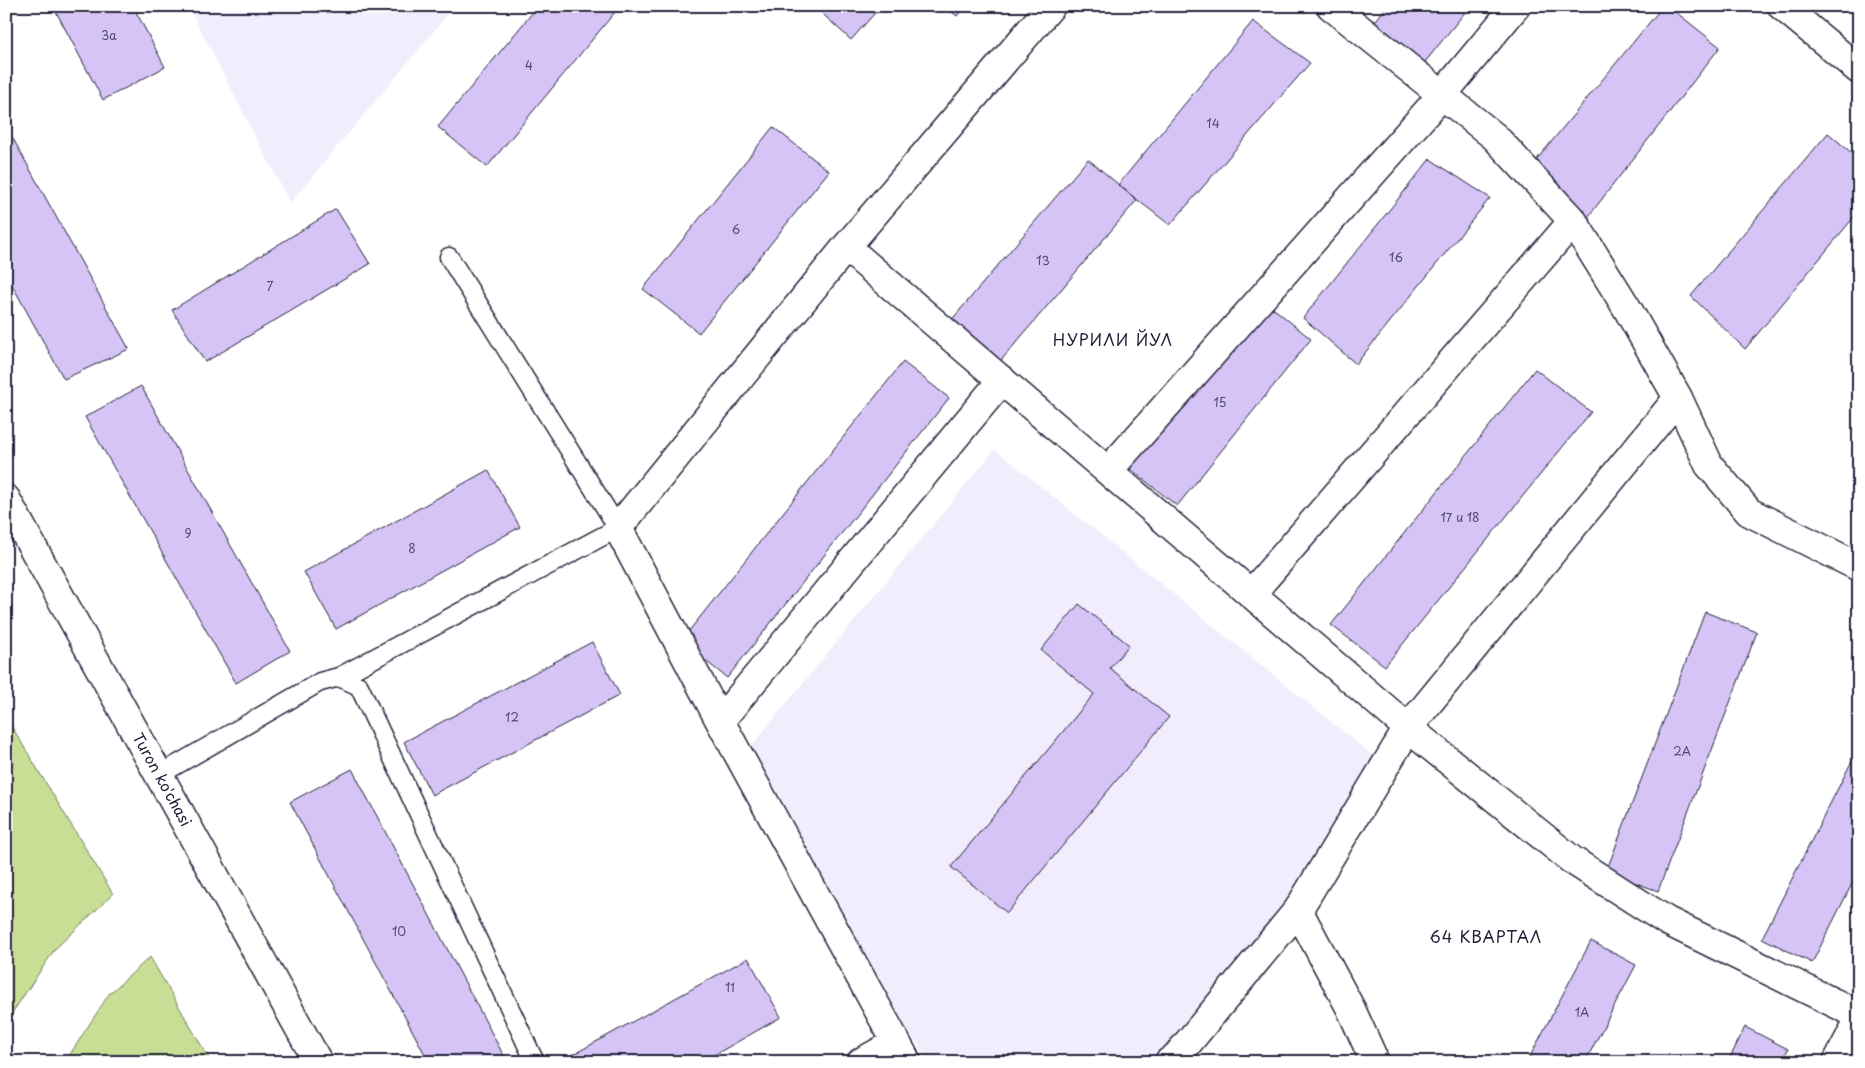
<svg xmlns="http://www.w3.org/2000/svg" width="1865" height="1068" font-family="'Playpen Sans',sans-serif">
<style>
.built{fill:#f2edfc}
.green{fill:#c7de94;stroke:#748068}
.building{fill:#d5c4f5;stroke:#22223b}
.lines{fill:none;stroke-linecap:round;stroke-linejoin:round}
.lane-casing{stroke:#22223b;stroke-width:21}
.street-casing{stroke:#22223b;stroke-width:31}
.secondary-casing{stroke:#22223b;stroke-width:31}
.lane{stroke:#fff;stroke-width:18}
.street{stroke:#fff;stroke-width:28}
.secondary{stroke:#fff;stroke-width:28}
.labels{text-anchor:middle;stroke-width:4.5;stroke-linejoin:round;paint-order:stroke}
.number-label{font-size:12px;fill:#4f4a6a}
.street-label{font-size:15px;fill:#22223b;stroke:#fff}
.neighbourhood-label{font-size:16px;letter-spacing:1px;fill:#22223b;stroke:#fff}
</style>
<rect width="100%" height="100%" fill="#fff"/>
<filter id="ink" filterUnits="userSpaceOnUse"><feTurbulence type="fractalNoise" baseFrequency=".02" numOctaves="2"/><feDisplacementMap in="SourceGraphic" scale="10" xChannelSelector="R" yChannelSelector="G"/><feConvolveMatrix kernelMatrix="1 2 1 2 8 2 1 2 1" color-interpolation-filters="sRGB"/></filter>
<g filter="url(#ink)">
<path class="built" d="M188,6H455L290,203Z
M995,449L1393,772L1156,1062H929L736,765Z"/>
<path class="green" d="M6,717L113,894L55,949L6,1022Z
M150,957L211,1062H65L109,994Z"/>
<path class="building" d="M53,6H133L165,67L103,100Z
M538,6H620L487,167L438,127Z
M814,6H881L851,40Z
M944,6H965L957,16Z
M1387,6H1470L1417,72L1367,32Z
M1663,6H1668L1720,47L1588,217L1529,169Z
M1253,21L1310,63L1170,225L1118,185Z
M6,126L129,349L64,379L6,274Z
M773,127L829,171L699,333L643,289Z
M1828,133L1859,159V211L1745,349L1691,296Z
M1088,159L1137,200L998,364L949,323Z
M1430,159L1490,198L1356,364L1303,318Z
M336,209L370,264L205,362L172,310Z
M1262,299L1311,339L1177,506L1128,467Z
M903,362L949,398L727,678L681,641Z
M1535,369L1591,412L1385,666L1331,625Z
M141,386L290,651L236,683L85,417Z
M488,470L520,527L336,629L304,572Z
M1079,604L1129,645L1110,668L1169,717L1007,913L951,867L1094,694L1041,650Z
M1705,612L1757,632L1658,891L1606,872Z
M592,642L620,695L432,795L404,742Z
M1859,747V870L1812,963L1762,938Z
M352,769L507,1062H429L290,802Z
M1591,941L1636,965L1585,1062H1527Z
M748,958L781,1017L702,1062H567L565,1059Z
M1745,1027L1788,1049L1782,1062H1728Z"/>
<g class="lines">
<g class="lane-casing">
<path id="lane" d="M339,677L618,528L449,257
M159,775L320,682L339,677L359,686L535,1062"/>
</g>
<g class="street-casing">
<path id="street" d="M1331,6L1495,137L1573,221L1627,308L1678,398L1709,465L1749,512L1859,567
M846,247L1408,728L1572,860L1667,921L1859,1015
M1108,471L1442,95L1516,6
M1251,594L1573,221
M720,721L1002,380
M1298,910L1351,1009L1375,1062
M861,1062L896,1043
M907,1062L720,721L618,528L846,247L1051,6
M1169,1062L1177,1056L1298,910L1408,728L1678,398
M1837,1062L1859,1020"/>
</g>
<g class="secondary-casing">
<g id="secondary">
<path d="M1782,6L1859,70"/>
<path id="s1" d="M6,499L318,1062"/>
</g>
</g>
<use href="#lane" class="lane"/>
<use href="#street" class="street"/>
<use href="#secondary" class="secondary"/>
</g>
</g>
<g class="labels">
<g class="number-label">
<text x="109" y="40">3а</text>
<text x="529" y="70">4</text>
<text x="1213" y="128">14</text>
<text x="736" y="234">6</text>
<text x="1396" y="262">16</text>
<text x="1043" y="265">13</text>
<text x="270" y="291">7</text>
<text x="1220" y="407">15</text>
<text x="1460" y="522">17 и 18</text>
<text x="188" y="538">9</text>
<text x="412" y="553">8</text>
<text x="512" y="722">12</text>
<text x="1682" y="756">2А</text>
<text x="399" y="936">10</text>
<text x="730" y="992">11</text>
<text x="1582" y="1017">1А</text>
</g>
<g class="street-label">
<text dy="5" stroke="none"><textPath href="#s1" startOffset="321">Turon ko'chasi</textPath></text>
</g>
<g class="neighbourhood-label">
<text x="1113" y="346">НУРИЛИ ЙУЛ</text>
<text x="1486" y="943">64 КВАРТАЛ</text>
</g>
</g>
<rect width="1865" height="1068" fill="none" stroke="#fff" stroke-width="25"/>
<rect x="12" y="12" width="1840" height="1043" fill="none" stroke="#22223b" stroke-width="2" filter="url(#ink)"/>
</svg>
